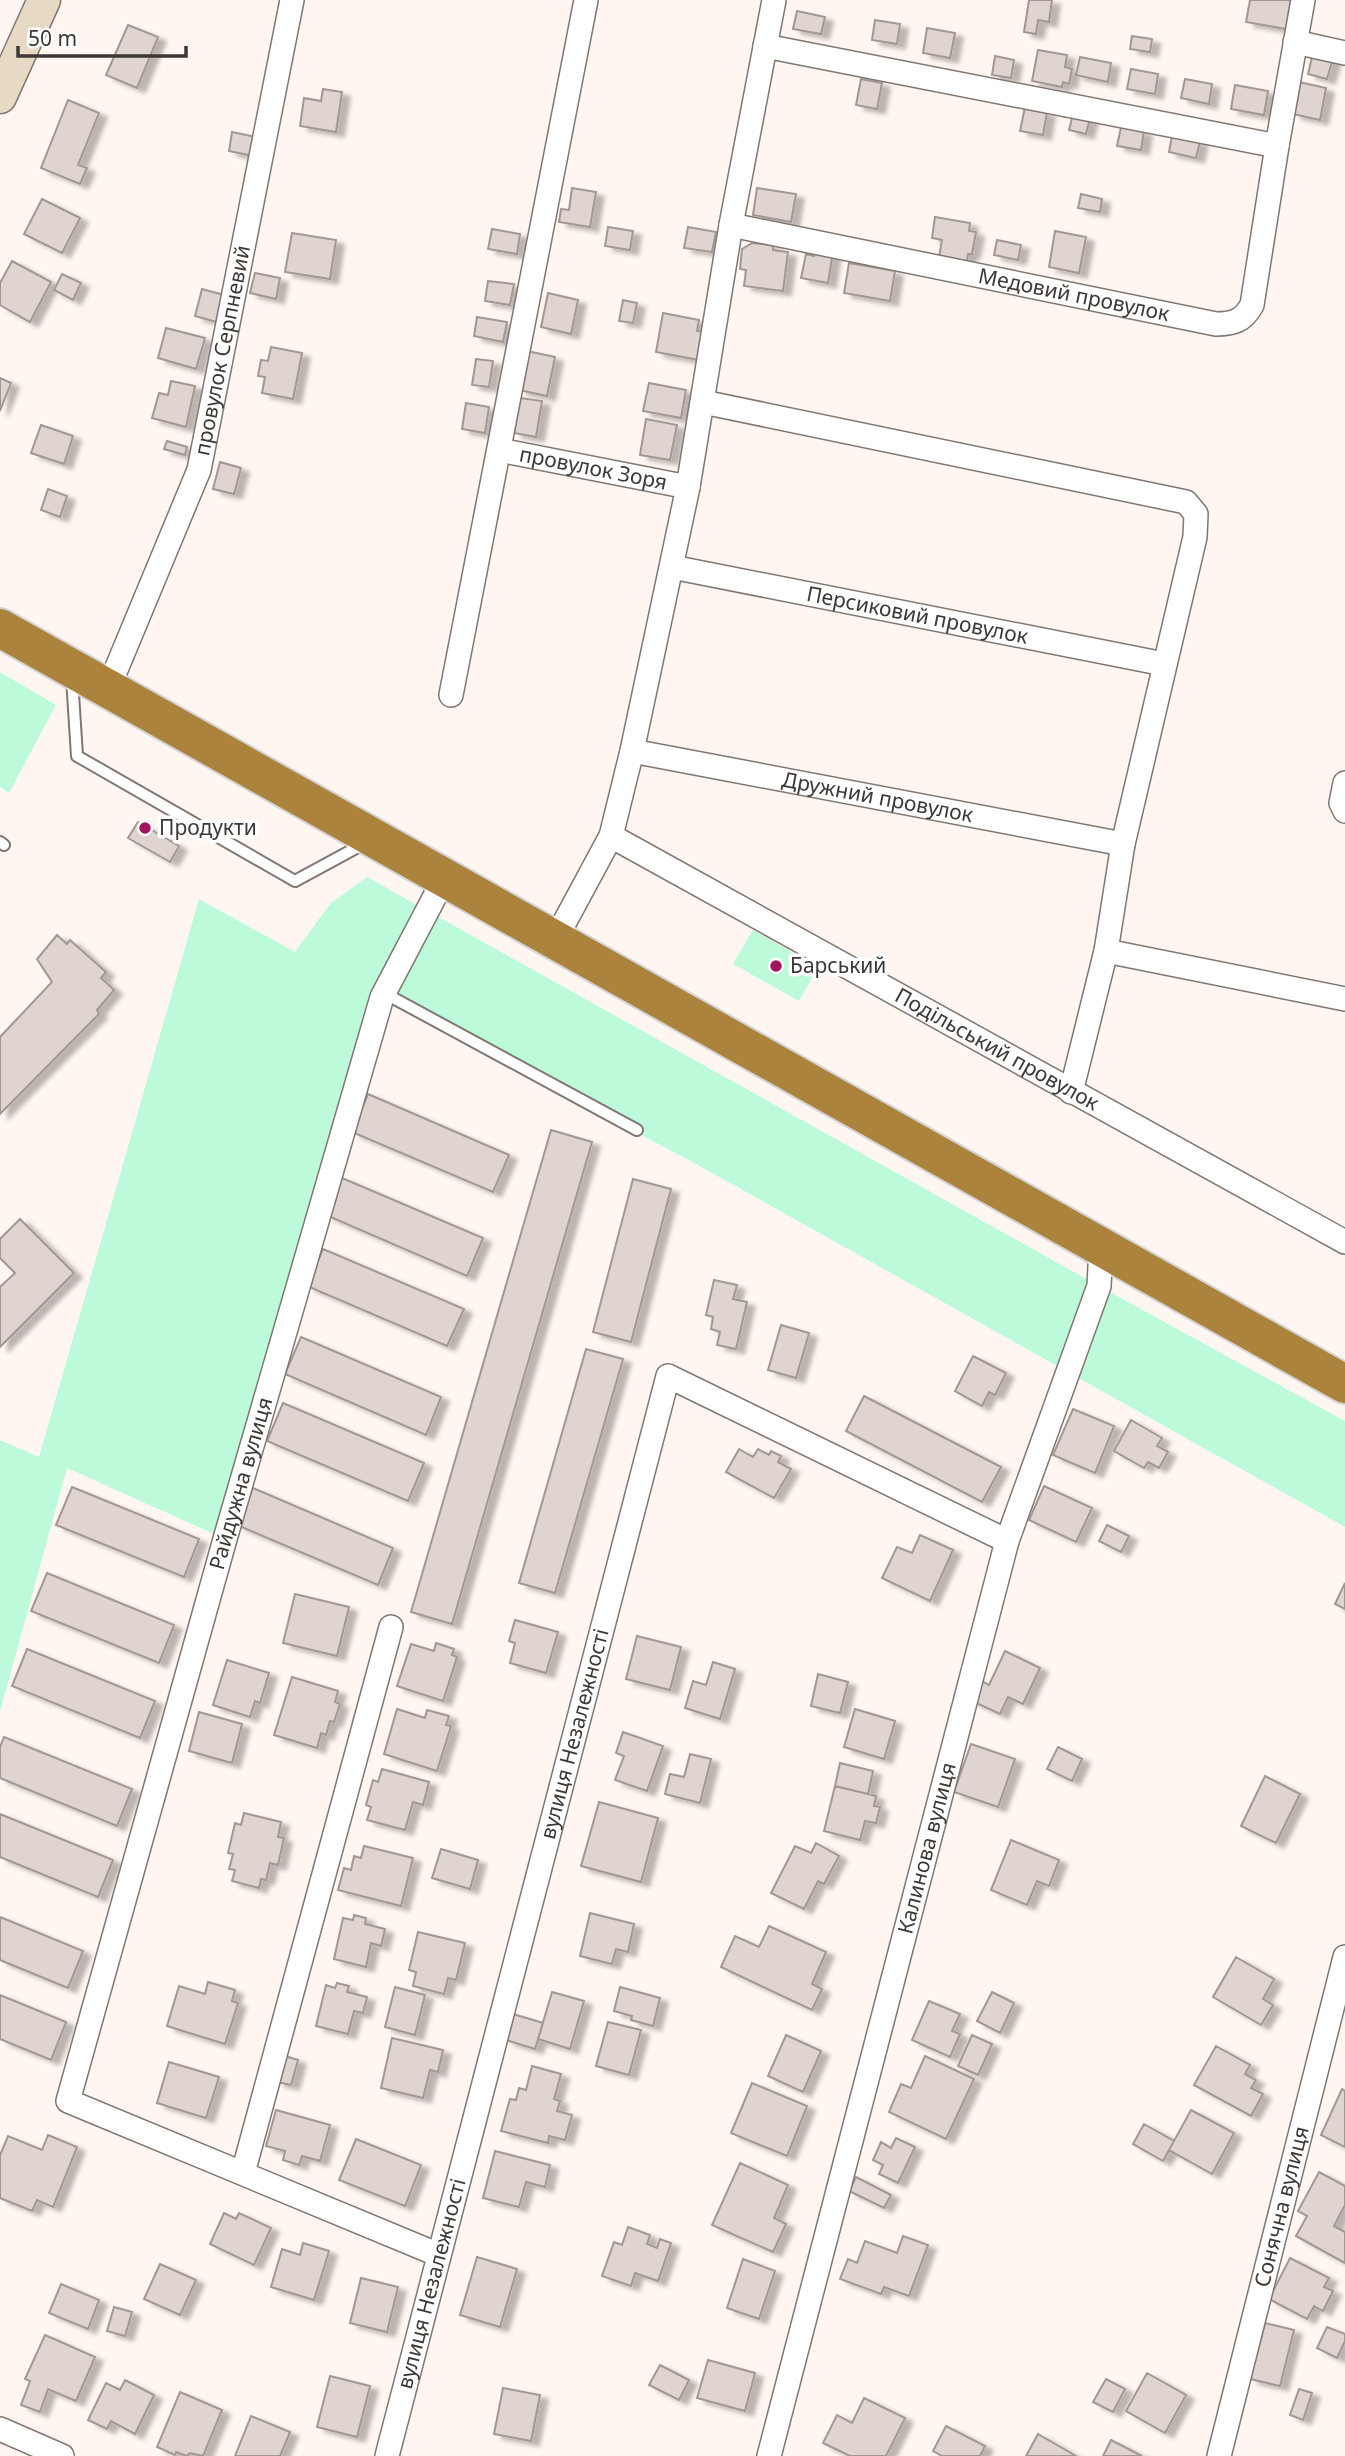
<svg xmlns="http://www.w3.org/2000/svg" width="1345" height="2456" font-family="'Noto Sans',sans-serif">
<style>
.green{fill:#bdfada}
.building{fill:#dfd4cf;stroke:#a29892;stroke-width:2;filter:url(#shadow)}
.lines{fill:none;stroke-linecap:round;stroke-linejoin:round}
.lane-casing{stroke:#807772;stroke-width:14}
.street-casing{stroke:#807772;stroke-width:26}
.secondary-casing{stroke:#807772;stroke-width:35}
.highway-casing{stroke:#d4d3d3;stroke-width:42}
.lane{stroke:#fff;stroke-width:10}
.street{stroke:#fff;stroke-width:23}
.secondary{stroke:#e6dac4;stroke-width:32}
.highway{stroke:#ac833c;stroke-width:38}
.poi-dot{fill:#a2155e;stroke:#fff;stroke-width:2.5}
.labels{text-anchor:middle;stroke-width:7;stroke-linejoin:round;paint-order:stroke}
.street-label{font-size:21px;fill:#3c3836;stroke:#fff}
.poi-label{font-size:21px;fill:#3c3836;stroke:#fff;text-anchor:start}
</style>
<defs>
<filter id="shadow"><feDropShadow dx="8" dy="4.5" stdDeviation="2" flood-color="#0004"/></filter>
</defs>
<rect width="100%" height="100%" fill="#fff6f1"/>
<path class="green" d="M0,672L56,705L9,793L0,787Z
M367,877L1099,1286L1345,1421V1527L696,1164L382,997L225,1539L67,1468L0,1712V1440L39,1457L199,899L295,952L330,904Z
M753,930L818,967L799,1001L733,964Z"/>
<path class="building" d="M1029,0H1052L1049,22L1038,20L1036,34L1024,32Z
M1250,0H1291L1286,29L1246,22Z
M797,11L825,17L821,34L793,29Z
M875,20L900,24L897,44L872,40Z
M128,25L158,37L137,88L106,75Z
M927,28L955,33L950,58L923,53Z
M1132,36L1152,39L1150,52L1130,49Z
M1038,50L1067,55L1065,67L1072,69L1069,84L1063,82L1062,87L1032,81Z
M1313,53L1333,58L1327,79L1308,74Z
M995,56L1014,60L1011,78L992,75Z
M1080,57L1111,63L1108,82L1076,75Z
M1131,69L1158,74L1155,94L1127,89Z
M861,79L882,83L877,109L856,105Z
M1185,79L1212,84L1209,104L1181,98Z
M1299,82L1326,88L1320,120L1293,114Z
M1235,85L1268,91L1264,115L1231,109Z
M323,89L342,92L336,132L300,126L304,98L321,101Z
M68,100L99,113L78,165L87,168L80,184L41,168Z
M1025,107L1047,112L1043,135L1020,131Z
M1073,114L1090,118L1086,134L1069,130Z
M1121,127L1144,131L1141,150L1117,146Z
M232,132L256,137L253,156L229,151Z
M1172,136L1200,141L1196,158L1169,152Z
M572,188L596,192L590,227L559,222L561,209L569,210Z
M757,188L796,194L791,222L753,215Z
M1081,194L1102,199L1100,212L1078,208Z
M42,199L80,218L62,253L24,234Z
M935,217L970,223L969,231L976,232L972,254H968L967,261L939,257L942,240L932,238Z
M608,227L633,231L630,250L605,246Z
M688,227L716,232L712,252L684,248Z
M492,229L520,234L517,254L488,249Z
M1055,231L1086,237L1079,273L1049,267Z
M292,233L336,240L330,279L285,272Z
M997,240L1021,245L1018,260L994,255Z
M752,243L773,245V250L788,252L783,291L744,286L746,270L740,269L742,249Z
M816,249L833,252L828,283L801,278L806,254L814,256Z
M12,261L51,282L30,322L0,305V283Z
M849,263L895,271L890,301L844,293Z
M255,273L280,278L276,299L250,293Z
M62,274L81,283L73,300L54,290Z
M488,281L514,284L510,305L485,301Z
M202,289L224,295L217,322L195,316Z
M548,293L578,300L571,334L541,327Z
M623,300L637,303L633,323L619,321Z
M663,313L699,320L697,331L704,332L699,360L656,352Z
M477,317L507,322L503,342L474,336Z
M166,328L205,338L196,369L158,358Z
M271,347L302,353L293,399L262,393L265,377L258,376L261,360L268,361Z
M527,351L555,357L547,396L519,390Z
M476,359L493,361L489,387L472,385Z
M0,378L11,383L0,411Z
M171,381L195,386L186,427L152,418L159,393L168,395Z
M649,383L686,390L681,418L643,411Z
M520,398L542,401L536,437L514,433Z
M466,403L489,407L485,433L462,429Z
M646,419L677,425L670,460L640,455Z
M41,425L73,436L64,464L31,453Z
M167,441L187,447L185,455L164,449Z
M220,462L241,468L234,494L213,489Z
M48,489L67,496L60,517L41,510Z
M138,822L179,846L170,862L128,838Z
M57,935L67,944L70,940L106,972L101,978L114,990L97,1010L99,1014L0,1114V1037L52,982L37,959Z
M368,1094L509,1155L493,1192L352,1132Z
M551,1130L592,1142L452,1624L411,1612Z
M342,1178L483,1238L467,1276L326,1215Z
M633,1179L671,1189L631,1342L593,1332Z
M20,1219L74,1273L0,1347V1287L15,1273L0,1258V1239Z
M323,1249L464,1309L447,1346L307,1286Z
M714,1280L737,1285L733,1299L747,1302L736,1349L717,1345L720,1332L711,1329L713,1317L706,1315Z
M781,1325L809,1333L796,1378L768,1370Z
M301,1337L441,1397L426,1435L285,1374Z
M586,1349L623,1359L555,1593L519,1583Z
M973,1356L1006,1373L995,1395L989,1392L982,1406L955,1391Z
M864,1396L1001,1467L982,1502L846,1431Z
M283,1403L424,1463L408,1501L267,1441Z
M1073,1409L1114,1426L1095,1473L1053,1455Z
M1131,1420L1162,1438L1157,1446L1168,1452L1159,1468L1148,1462L1144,1468L1114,1451Z
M739,1449L753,1457L758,1449L769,1455L771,1451L781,1456L778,1462L791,1469L774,1498L726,1472Z
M1044,1486L1092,1508L1076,1542L1029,1520Z
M72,1487L199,1539L184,1577L56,1525Z
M253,1488L393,1548L378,1585L237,1525Z
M1107,1525L1129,1536L1121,1552L1099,1541Z
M920,1535L953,1550L930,1601L882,1578L897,1547L912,1553Z
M47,1573L174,1625L159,1663L31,1611Z
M1345,1583V1609L1335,1604Z
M295,1594L349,1607L337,1656L283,1643Z
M515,1620L558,1632L546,1673L510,1663L515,1643L509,1641Z
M637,1636L681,1647L670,1690L626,1679Z
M436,1643L454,1649L452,1655L457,1657L443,1701L397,1686L411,1644L434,1651Z
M27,1649L155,1701L140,1738L12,1686Z
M1005,1651L1040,1668L1023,1704L1008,1697L1000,1714L972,1701L982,1681L989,1685Z
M227,1660L269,1673L260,1703L255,1701L250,1717L213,1705Z
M713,1662L735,1669L720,1719L685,1708L693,1681L706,1685Z
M818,1674L848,1682L840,1713L811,1706Z
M292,1677L338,1691L335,1702L340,1704L334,1722L330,1721L326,1735L321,1733L317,1748L274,1735Z
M397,1709L425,1718L427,1710L449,1716L446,1725L451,1726L437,1771L384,1754Z
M855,1709L895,1721L884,1759L844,1747Z
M199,1712L242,1724L232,1763L189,1751Z
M623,1732L663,1746L647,1791L615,1780L624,1756L616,1753Z
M4,1737L132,1789L117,1826L0,1778V1747Z
M971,1744L1015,1759L998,1807L954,1792Z
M1058,1747L1082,1759L1072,1781L1047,1769Z
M690,1754L711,1759L700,1803L665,1794L670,1774L684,1777Z
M840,1763L873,1771L868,1794L835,1786Z
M382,1769L429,1782L423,1805L413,1802L405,1830L367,1820L371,1807L366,1805L373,1780L378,1782Z
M1265,1776L1300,1794L1276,1843L1241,1826Z
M835,1786L876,1796L874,1806L880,1807L876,1823L865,1821L860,1840L824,1831Z
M599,1802L658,1818L641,1882L581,1866Z
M244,1813L281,1822L278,1837L284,1838L278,1865L270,1863L266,1880L261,1879L259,1888L232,1881L235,1870L229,1869L233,1854L228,1853L235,1823L241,1825Z
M0,1814L113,1860L98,1897L0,1857Z
M1011,1840L1059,1860L1049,1886L1037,1881L1027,1905L991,1890Z
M816,1843L839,1856L824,1884L818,1881L804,1909L771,1893L795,1846L811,1853Z
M364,1846L413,1858L401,1906L338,1890L344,1868L351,1870L354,1856L361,1858Z
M441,1849L478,1860L470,1889L432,1878Z
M590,1913L634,1924L628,1952L616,1949L612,1964L580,1956Z
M354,1915L366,1918L365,1924L385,1929L381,1946L371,1943L366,1967L334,1959L343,1918L353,1920Z
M0,1917L83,1951L68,1988L0,1960Z
M769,1926L826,1952L812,1984L822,1989L812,2010L721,1967L735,1936L759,1947Z
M418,1932L465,1943L456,1980L448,1978L444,1994L413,1986L416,1972L409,1970Z
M1236,1957L1274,1979L1263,1999L1273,2005L1261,2025L1213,1997Z
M208,1982L235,1990L232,2001L238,2003L225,2044L167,2026L179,1986L205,1994Z
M337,1983L349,1986L347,1992L367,1997L363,2013L354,2011L348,2034L316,2026L326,1985L335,1988Z
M395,1987L425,1995L415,2035L385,2027Z
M620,1987L660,1998L653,2026L631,2020L632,2016L614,2011Z
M552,1992L584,2001L570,2049L538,2039Z
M992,1992L1014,2003L1000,2033L977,2021Z
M0,1995L66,2022L51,2060L0,2039Z
M929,2001L960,2014L952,2031L960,2034L950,2057L912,2040Z
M513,2014L543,2023L535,2049L506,2040Z
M608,2022L641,2030L629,2075L596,2066Z
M786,2035L821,2051L803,2092L768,2076Z
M972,2035L992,2044L978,2075L958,2066Z
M392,2038L443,2050L438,2072L430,2070L423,2098L381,2088Z
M1216,2046L1250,2065L1245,2074L1256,2080L1251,2088L1263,2094L1251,2116L1194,2085Z
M285,2056L298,2060L291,2085L277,2082Z
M925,2056L974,2079L946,2139L889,2112L901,2084L911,2088Z
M169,2062L219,2077L206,2118L157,2103Z
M532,2066L561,2074L554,2099L560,2101L557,2111L572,2115L565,2140L549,2136L548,2143L501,2131L510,2099L516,2100L519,2088L526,2090Z
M752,2083L807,2106L787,2156L731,2133Z
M1342,2089L1345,2091V2147L1321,2135Z
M276,2110L330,2125L320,2161L302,2156L299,2165L283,2160L285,2151L266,2146Z
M1191,2110L1234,2133L1212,2174L1169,2150Z
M1144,2124L1174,2141L1163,2161L1133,2144Z
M48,2135L77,2147L53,2207L37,2200L32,2211L0,2198V2155L8,2136L42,2150Z
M896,2138L915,2147L898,2183L879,2174L883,2165L873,2160L881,2142L891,2148Z
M356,2139L421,2165L405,2206L339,2180Z
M495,2151L550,2165L545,2187L526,2182L519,2207L483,2198Z
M740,2163L788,2185L774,2218L786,2224L773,2252L712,2225Z
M1319,2172L1345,2186V2205L1334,2226L1345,2232V2263L1296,2236L1307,2216L1298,2211Z
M856,2177L891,2195L884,2208L849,2191Z
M224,2213L236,2219L239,2213L271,2228L254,2265L210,2244Z
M628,2227L650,2235L647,2244L657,2248L660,2239L671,2243L658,2281L635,2273L631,2286L602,2276L614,2242L622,2245Z
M903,2236L928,2245L909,2296L884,2287L881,2294L840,2279L848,2259L857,2263L865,2241L897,2253Z
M303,2243L329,2251L314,2300L271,2287L282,2249L300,2255Z
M477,2257L517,2269L500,2327L460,2315Z
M1290,2258L1329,2278L1324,2287L1333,2291L1323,2311L1314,2306L1307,2319L1269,2299Z
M743,2259L775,2271L759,2319L727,2308Z
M160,2264L196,2280L180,2315L144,2299Z
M361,2278L398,2287L387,2332L350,2323Z
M61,2284L99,2300L88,2329L49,2313Z
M114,2307L132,2312L125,2336L107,2331Z
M1265,2323L1294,2330L1280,2386L1250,2379Z
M1327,2327L1345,2334V2341L1337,2358L1317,2348Z
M45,2335L95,2357L76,2401L48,2389L40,2412L21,2405L30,2381L25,2379Z
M708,2360L755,2373L745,2411L697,2398Z
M660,2365L689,2380L679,2400L649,2385Z
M1147,2373L1186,2395L1165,2433L1126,2411Z
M330,2376L370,2386L357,2437L317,2427Z
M1106,2379L1125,2389L1113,2412L1093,2402Z
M125,2380L154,2395L135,2434L111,2421L107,2429L88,2420L106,2383L120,2390Z
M503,2388L540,2395L531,2441L494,2434Z
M1299,2389L1312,2393L1303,2420L1290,2415Z
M180,2392L222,2410L203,2456L190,2453L187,2456L176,2452L175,2455L157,2447Z
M864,2398L905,2418L886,2456H850L823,2443L837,2415L852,2423Z
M251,2416L290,2432L280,2456H235Z
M946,2426L985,2446L980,2456H942L933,2451Z
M1038,2434L1076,2456H1026Z
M1111,2440L1142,2456H1103Z"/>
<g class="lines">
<g class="lane-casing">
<path id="lane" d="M72,678L77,756L295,881L367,842
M0,842L4,845
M384,993L637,1130"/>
</g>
<g class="street-casing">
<g id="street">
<path d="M1295,42L1345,53"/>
<path d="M765,46L1277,146"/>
<path id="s1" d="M731,225L1216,324C1233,324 1243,321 1252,305L1277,146L1303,0"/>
<path d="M703,402L1186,502L1196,514L1195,537L1123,844L1106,951L1071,1092"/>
<path id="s2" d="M499,450L688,487"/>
<path id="s3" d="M672,567L1164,664"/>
<path id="s4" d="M108,689L199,470L292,0"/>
<path d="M451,695L586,0"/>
<path id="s5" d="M632,751L1123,844"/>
<path d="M1345,783L1341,803L1345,811"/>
<path id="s6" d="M611,836L1345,1242"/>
<path d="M555,940L611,836L632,751L688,487L731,225L774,0"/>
<path d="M1106,951L1345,999"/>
<path d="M243,2173L391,1627"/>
<path id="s7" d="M439,2255L68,2101L225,1539L382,997L444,879"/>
<path d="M0,2429L62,2456"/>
<path id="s8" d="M387,2456L668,1376L1007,1541"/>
<path id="s9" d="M769,2456L1007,1541L1099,1286L1101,1247"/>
<path id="s10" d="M1219,2456L1345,1957"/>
</g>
</g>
<g class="secondary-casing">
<path id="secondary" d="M0,97L44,0"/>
</g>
<g class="highway-casing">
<path id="highway" d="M0,628L1345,1384"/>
</g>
<use href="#lane" class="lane"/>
<use href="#street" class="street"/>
<use href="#secondary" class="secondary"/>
<use href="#highway" class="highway"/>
</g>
<g class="poi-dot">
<circle cx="145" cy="828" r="7"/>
<circle cx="776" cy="966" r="7"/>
</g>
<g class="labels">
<g class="street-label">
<text dy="7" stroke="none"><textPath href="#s1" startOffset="350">Медовий провулок</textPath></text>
<text dy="7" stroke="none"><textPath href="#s4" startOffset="359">провулок Серпневий</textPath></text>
<text dy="7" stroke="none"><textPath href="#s2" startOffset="96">провулок Зоря</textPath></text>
<text dy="7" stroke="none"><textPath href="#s3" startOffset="250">Персиковий провулок</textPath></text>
<text dy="7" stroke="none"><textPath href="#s5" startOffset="250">Дружний провулок</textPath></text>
<text dy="7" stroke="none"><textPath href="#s6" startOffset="441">Подільський провулок</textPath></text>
<text dy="7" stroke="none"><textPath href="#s7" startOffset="1043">Райдужна вулиця</textPath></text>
<text dy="7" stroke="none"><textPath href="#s8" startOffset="746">вулиця Незалежності</textPath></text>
<text dy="7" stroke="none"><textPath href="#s9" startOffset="628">Калинова вулиця</textPath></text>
<text dy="7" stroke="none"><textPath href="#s10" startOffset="257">Сонячна вулиця</textPath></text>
<text dy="7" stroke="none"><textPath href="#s8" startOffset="178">вулиця Незалежності</textPath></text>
</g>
<g class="poi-label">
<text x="159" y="835">Продукти</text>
<text x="790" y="973">Барський</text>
</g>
</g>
<path d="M18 46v10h168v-10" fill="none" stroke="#3c3836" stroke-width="3.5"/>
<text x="28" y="46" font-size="21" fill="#3c3836" stroke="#ffffff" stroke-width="5" paint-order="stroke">50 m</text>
</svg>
